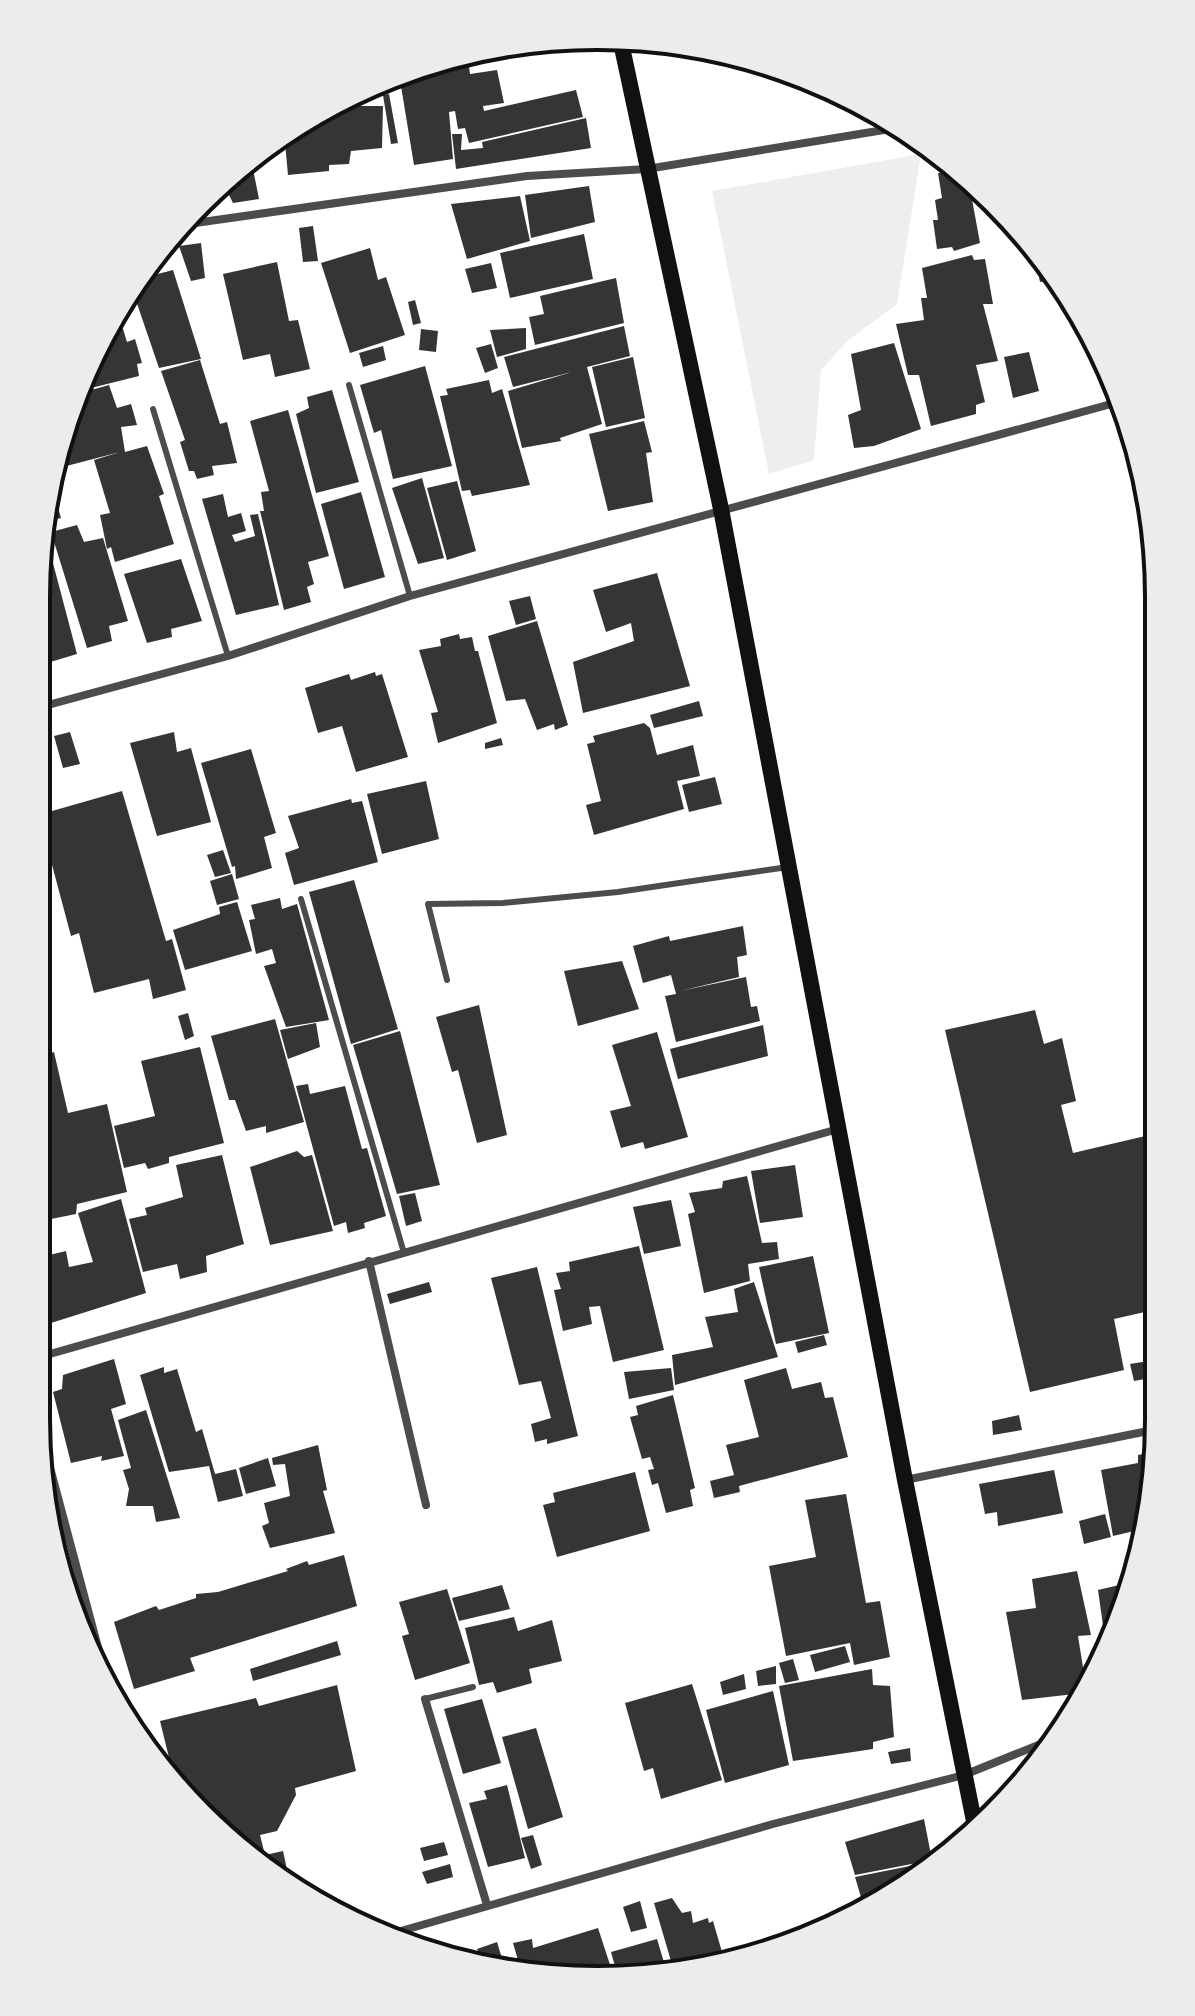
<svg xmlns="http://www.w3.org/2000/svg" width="1195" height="2016" font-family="'Sofia Sans Condensed',sans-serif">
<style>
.green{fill:#eee}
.building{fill:#353535}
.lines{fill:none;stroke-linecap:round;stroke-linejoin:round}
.service{stroke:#4c4c4c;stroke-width:6}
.minor{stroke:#4c4c4c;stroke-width:8}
.secondary{stroke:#111;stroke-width:16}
.rim{fill:none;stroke:#111;stroke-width:4}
</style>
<rect width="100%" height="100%" fill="#fff"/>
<path class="green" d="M921,154L897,304L847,341L821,370L814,460L769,474L712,191Z"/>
<path class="building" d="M508,45L509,57L488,61L486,47Z
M467,53L470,74L497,70L504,103L483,106L484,111L576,90L583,117L469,143L465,128L458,129L455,111L449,112L453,159L414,165L399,74Z
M389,94L398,143L391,144L383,95Z
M336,104L337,106H383L382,148L351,151L349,164L329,165V171L288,175L284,132Z
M586,118L591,148L456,169L452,134H462L461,150L483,148L482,142Z
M251,159L259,199L233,203L229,195L216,199L214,189Z
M938,173H958L969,183L980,243L954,251L952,247L937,249L933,220H938L935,200L942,198Z
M589,186L595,222L531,238L525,195Z
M520,196L530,241L467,259L451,204Z
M313,226L318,261L303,262L299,228Z
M584,234L593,279L510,298L500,253Z
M201,243L205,278L191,281L179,246Z
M1033,246L1049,269L1057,279L1040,282Z
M370,248L378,280L386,277L405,335L350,353L321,263Z
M972,255L974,260L985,259L993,304H983L998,361L976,365L985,402L976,405V414L931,426L919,375H908L896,324L924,320L921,298H927L922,268Z
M277,262L289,321L298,320L310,369L275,377L270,354L243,360L223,274Z
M491,263L497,288L472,293L465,269Z
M173,270L201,359L159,368L131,286L135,280Z
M616,278L624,323L535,345L529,317L544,314L540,296Z
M415,300L421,323L413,325L408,302Z
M119,316L127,342L135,339L142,363L137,364L139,376L87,389L84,380L115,317Z
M624,326L630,356L587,367L602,424L560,438L561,441L522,448L508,391L572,372L513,387L504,357Z
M526,328V349L497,357L490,330Z
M421,329L438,331L436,352L419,350Z
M894,343L921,429L874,446L854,448L848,415L861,410L851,354Z
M491,344L498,368L485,373L476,348Z
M383,346L386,360L363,367L359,353Z
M1029,352L1039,391L1013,398L1004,357Z
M633,357L645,418L606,427L592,367Z
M200,360L220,424L227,422L237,463L212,466L214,475L197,479L194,471H189L180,442L185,440L161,371Z
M425,366L452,466L393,479L381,430L374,433L360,385Z
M489,380L492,393L502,389L530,485L472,496L470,490L462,491L440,396L448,395L446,389Z
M109,385L117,408L131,404L137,425L121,427L125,452L147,446L164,494L159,496L174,544L115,562L111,547L107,549L100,515L110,513L94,460L120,452L55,469L66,417L77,394Z
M332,390L359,482L316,493L296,414L309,408L307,397Z
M288,410L329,556L308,562L314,584L307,587L311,602L284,610L260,511H264L261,492L269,491L250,421Z
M644,421L652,452L646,453L653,502L608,511L589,434Z
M422,478L444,558L418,564L392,488Z
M457,481L476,551L447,560L427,488Z
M52,486L61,518L45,522L48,507Z
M361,492L385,577L344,589L321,504Z
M223,494L228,517L241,513L246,531L232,535L235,542L255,536L250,515L258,514L279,605L236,615L202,499Z
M77,525L84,542L103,538L128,621L109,626L112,641L87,648L51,532Z
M44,529L77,654L37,666V560Z
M181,559L202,621L171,629L172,637L147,643L124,574Z
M657,573L690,686L583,713L573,662L634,641L631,623L606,632L593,590Z
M530,596L536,619L516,625L509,601Z
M537,621L568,725L555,730L554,724L537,730L525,699L506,701L488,636Z
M459,634L460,639L472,637L475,651H478L497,723L438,743L431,713L438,712L419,650L441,646L440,639Z
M375,672L376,676L382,674L408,757L356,772L342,726L318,733L305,688L349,674L351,680Z
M699,701L703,716L654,728L650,715Z
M644,723L650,728L657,755L693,745L700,776L677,781L684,809L594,835L586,805L601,801L587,744L595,742L593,736Z
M70,732L80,764L63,768L54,736Z
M174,732L177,752L191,748L211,822L157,836L130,743Z
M501,738L503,745L485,749V743Z
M251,749L276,833L264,837L272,868L236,879L235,866L232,867L201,763Z
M715,777L722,804L689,812L682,785Z
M426,781L439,839L382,854L367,794Z
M122,791L166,941L172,939L186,990L153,999L149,979L94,993L79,933L71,936L51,861L42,862L37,838V821L41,819L38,815Z
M351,799L352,803L362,801L378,862L294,885L285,853L299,848L288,816Z
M223,850L231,873L215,877L207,855Z
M232,874L239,899L217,905L210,881Z
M354,880L398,1029L351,1044L309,892Z
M280,898L282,909L297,904L329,1020L286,1027L264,966L276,963L272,949L256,954L249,920L255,919L251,905Z
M237,902L252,951L185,970L173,930L220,914L219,907Z
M743,926L747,955L737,957L739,977L680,991L746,977L751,1007L757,1006L760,1021L676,1042L665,996L676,994L671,975L643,983L633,946L669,936L670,941Z
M622,961L639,1009L578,1026L564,971Z
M42,962L49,989L37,991V964Z
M37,996L46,1031L37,1034Z
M479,1005L507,1135L477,1143L458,1070L452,1072L436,1017Z
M1035,1010L1044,1044L1062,1038L1076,1101L1061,1105L1073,1153L1158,1133V1309L1114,1319L1124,1370L1030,1392L945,1030Z
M188,1013L194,1036L185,1040L178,1016Z
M275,1019L304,1122L266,1133V1126L246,1131L235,1100H229L211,1036Z
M316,1023L320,1047L288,1059L280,1030Z
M763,1025L768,1056L678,1079L670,1049Z
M400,1031L440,1185L397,1194L353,1045Z
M657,1032L688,1137L645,1149L643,1142L621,1148L610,1111L631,1106L612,1045Z
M200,1047L224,1143L169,1157V1163L148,1169L145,1163L124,1168L114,1126L155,1116L141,1061Z
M54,1052L68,1113L107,1104L127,1192L77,1204L76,1214L36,1222L37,1056Z
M308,1084L310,1094L345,1086L362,1149L367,1148L386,1216L364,1223L365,1228L348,1233L346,1222L334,1226L296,1086Z
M297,1151L304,1157L312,1155L333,1231L270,1245L250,1167Z
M222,1155L244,1244L206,1256L207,1272L180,1279L177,1264L143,1272L129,1219L147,1215L145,1208L183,1197L176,1165Z
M795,1165L803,1217L760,1223L751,1171Z
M747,1176L762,1243L777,1242L779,1259L748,1264L750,1281L704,1293L688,1214L695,1212L689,1193L722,1188L723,1181Z
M415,1193L422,1221L406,1226L399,1196Z
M121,1199L146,1293L51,1323L41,1318L36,1299L37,1258L66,1251L69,1267L93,1262L78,1213Z
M671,1200L681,1246L644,1254L633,1207Z
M639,1246L664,1350L613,1362L600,1306L589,1307L592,1324L563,1331L554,1290L561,1289L556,1273L570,1271L569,1262Z
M813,1256L829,1333L776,1344L759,1267Z
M537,1267L578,1436L547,1444V1439L535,1442L531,1424L551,1418L541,1381L519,1385L491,1278Z
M429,1282L432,1292L390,1304L387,1294Z
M754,1282L778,1357L675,1385L672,1355L713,1347L705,1317L738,1312L734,1289Z
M824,1335L827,1345L798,1353L795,1342Z
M114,1359L126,1404L111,1409L124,1456L101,1461L102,1456L71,1463L53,1392L62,1389L63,1375Z
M1148,1361L1151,1378L1134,1381L1130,1364Z
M164,1367V1373L177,1369L196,1432L202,1429L215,1474L236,1469L243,1496L218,1502L209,1466L169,1472L140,1375Z
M671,1368L674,1390L629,1399L624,1372Z
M786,1368L792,1389L821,1382L825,1398L833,1397L848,1457L739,1486L740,1492L714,1498L710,1481L734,1475L726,1445L759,1437L744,1380Z
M673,1395L695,1488L690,1490L693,1506L666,1513L658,1483L652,1485L648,1470L654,1469L650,1457L642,1459L630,1417L638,1415L636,1406Z
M146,1410L180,1518L156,1522L153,1506H126L129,1489L123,1470L131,1468L118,1420Z
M1019,1415L1022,1430L993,1435L992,1421Z
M318,1445L327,1490L323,1491L335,1533L270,1548L262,1526L269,1523L264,1503L290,1496L285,1464L273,1465L272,1458Z
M1158,1451L1143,1529L1113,1536L1101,1470L1138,1463V1455Z
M268,1458L276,1486L246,1494L239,1468Z
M1054,1470L1063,1513L998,1526L997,1512L985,1514L979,1484Z
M635,1472L650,1531L557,1557L543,1505L555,1502L553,1493Z
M846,1494L866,1603L880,1601L890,1657L854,1665L850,1643L786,1656L769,1566L816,1557L805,1500Z
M1105,1514L1111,1537L1084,1544L1079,1521Z
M344,1555L357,1606L190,1658L195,1671L134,1689L114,1622L156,1606L159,1610L196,1598V1594L218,1592L288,1571L286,1569L307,1561L309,1565Z
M1077,1571L1091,1635L1078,1636L1086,1686L1083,1693L1022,1700L1006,1612L1036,1608L1032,1579Z
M1132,1582L1129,1599L1106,1647L1098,1590Z
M502,1585L510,1609L459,1621L452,1598Z
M447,1589L470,1663L415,1680L402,1636L409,1634L399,1602Z
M514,1617L518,1631L552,1620L562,1661L529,1669L532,1683L497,1693L493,1682L479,1685L465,1628Z
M337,1641L341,1655L253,1681L250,1669Z
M845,1646L850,1662L815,1672L810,1655Z
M793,1659L799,1680L785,1683L779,1663Z
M776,1666V1684L758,1686L756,1671Z
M872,1669L873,1685L890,1686L894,1737L873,1742V1749L793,1761L779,1686Z
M744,1674L746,1689L723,1695L720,1682Z
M692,1684L722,1780L661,1799L653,1768L644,1771L625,1703Z
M337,1685L356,1771L295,1788L296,1795L277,1831L260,1835L265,1855L283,1851L291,1888L175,1782L160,1721L256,1698L259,1706Z
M773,1691L789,1765L725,1783L706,1710Z
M482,1699L501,1763L463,1774L444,1709Z
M536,1728L563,1817L528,1829L502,1737Z
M910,1748L911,1761L891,1764L888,1752Z
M507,1785L525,1858L488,1867L469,1803L487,1799L484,1791Z
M924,1819L932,1860L855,1875L845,1842Z
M533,1835L542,1865L531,1869L521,1838Z
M444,1842L448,1855L424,1861L420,1848Z
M935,1861V1866L863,1904L855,1877Z
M450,1864L453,1877L427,1884L422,1872Z
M672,1898L682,1913L691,1911L693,1923L708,1918L709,1923L713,1921L724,1959L673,1968L654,1903Z
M640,1901L647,1928L631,1932L623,1907Z
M598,1928L614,1977L598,1980L520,1967L513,1943L532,1939L533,1948Z
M785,1933L789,1944L778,1950L748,1955L744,1945Z
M657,1939L666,1969L618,1977L611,1952Z
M497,1942L504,1965L482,1961L477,1949Z"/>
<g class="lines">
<path class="service" d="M349,385L410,596
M153,409L228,656
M301,899L404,1253
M447,980L428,904L503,903L618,892L788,867
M425,1699L473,1687"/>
<path class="minor" d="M181,225L527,176L647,169L902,127
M37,708L228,656L410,596L1122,401
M369,1261L426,1505
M36,1358L838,1129
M36,1415L104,1670
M905,1480L1158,1429
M425,1699L487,1905
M387,1935L773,1824L964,1775L1058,1737"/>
<path class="secondary" d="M620,38L721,509L905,1480L975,1826"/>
</g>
<path d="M0 0H1195V2016H0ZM597 50H598A547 547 0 0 1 1145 597V1419A547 547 0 0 1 598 1966H597A547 547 0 0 1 50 1419V597A547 547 0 0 1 597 50Z" fill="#ececec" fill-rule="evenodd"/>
<path class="rim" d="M597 50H598A547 547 0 0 1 1145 597V1419A547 547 0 0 1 598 1966H597A547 547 0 0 1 50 1419V597A547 547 0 0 1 597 50Z"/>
</svg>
